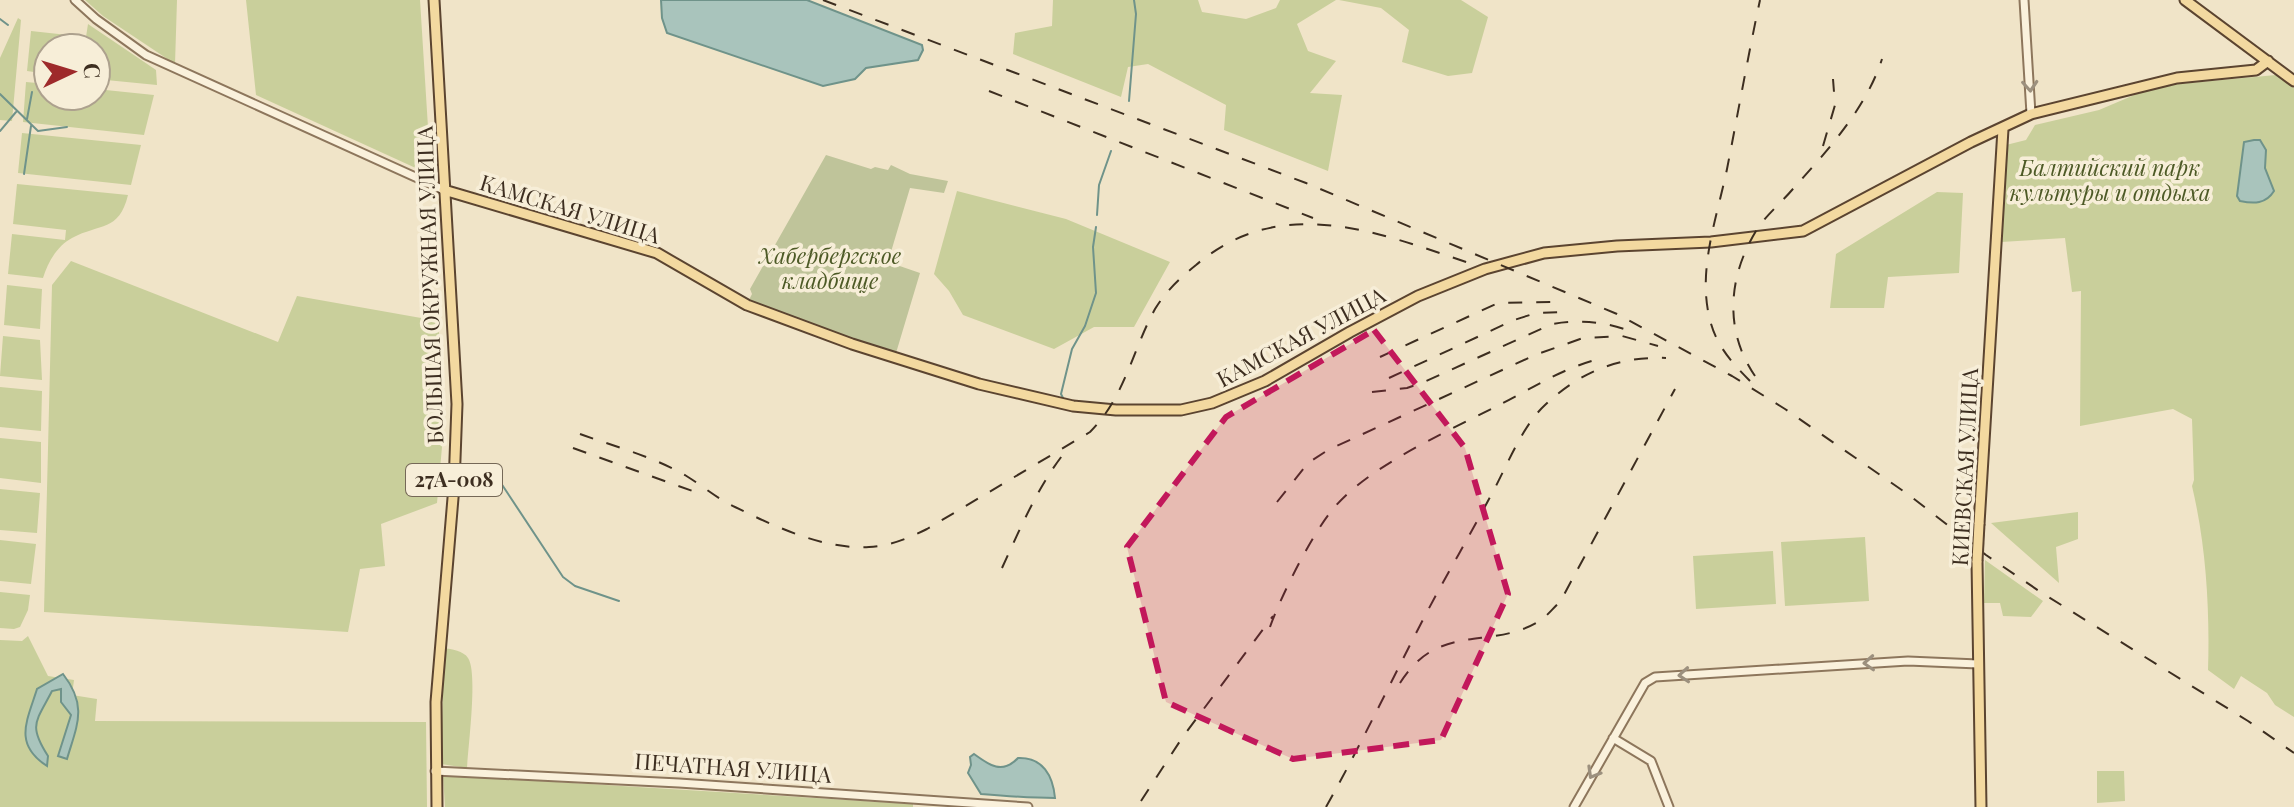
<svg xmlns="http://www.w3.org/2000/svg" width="2294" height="807" font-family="'Playfair Display',serif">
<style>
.green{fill:#c9cf9b}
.cemetery{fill:#bfc49a}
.water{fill:#a9c4bc;stroke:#6f938a;stroke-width:2}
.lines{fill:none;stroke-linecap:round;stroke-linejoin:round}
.stream{stroke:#6f938a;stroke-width:2}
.minor-casing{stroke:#8d765c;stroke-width:11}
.major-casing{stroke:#5b4430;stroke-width:13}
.minor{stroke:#faf1dc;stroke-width:7}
.major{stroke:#f3d9a0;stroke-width:9}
.rail{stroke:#3d2e20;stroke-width:2;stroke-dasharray:14 14;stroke-linecap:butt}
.major-bridge-casing{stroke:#5b4430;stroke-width:13;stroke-linecap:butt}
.major-bridge{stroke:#f3d9a0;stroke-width:9}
.oneway{stroke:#9c907e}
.marked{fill:#c2185b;fill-opacity:0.2;stroke:#c2185b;stroke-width:6;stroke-dasharray:16 10;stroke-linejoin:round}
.labels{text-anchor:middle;stroke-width:7;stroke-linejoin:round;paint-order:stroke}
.shield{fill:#f7eed8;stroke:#756857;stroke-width:2}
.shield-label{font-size:20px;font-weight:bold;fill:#3d2e20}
.park-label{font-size:22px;font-style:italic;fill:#4d5a26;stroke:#f7eed8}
.street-label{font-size:22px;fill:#3d2e20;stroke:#f7eed8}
</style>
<rect width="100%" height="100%" fill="#f0e4c8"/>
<path class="green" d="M85,0H177L175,64L103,16Z
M246,0H420L431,175L256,95Z
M1053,0H1198L1202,12L1246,19L1276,8L1280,0H1336L1297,24L1308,51L1336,61L1310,93L1342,95L1328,171L1224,130L1226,105L1148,64L1128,67L1121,97L1013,54L1015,33L1052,26Z
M1339,0H1461L1488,17L1472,73L1448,76L1402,62L1409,30L1381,8Z
M18,18L21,20L12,121L0,120V58Z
M88,24L156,70L157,85L96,79V48H48V74L27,71L31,31L86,37Z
M2276,75L2294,88V717L2275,705L2267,693L2241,676L2234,689L2208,670C2210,609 2206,545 2192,486L2194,480L2192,419L2173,409L2080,426L2081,291L2072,292L2065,238L2001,242L2006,145L2026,140L2035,125L2099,110L2139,93L2178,84Z
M26,82L48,84V96H96V89L154,95L144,135L23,122Z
M22,133L141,145L131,185L18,173Z
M17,184L128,195C119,232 100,223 72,238C57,246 48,262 43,278L8,274L12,234L65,240L66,230L13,224Z
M957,191L1066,219L1170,262L1134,327H1094L1054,349L963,315L949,291L934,274Z
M1937,192L1963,193L1959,273L1888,277L1884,308H1830L1836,254Z
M71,261L278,342L297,296L438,321L445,413L437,503L381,524L385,566L360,569L348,632L44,612L52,285Z
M7,285L42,289L40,329L4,325Z
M3,336L40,340L42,380L0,376Z
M0,387L42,391L41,431L0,427Z
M0,438L41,442V483L0,478Z
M0,489L40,493L37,533L0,530Z
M2078,512V539L2056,547L2059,583L1991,523Z
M1865,537L1869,601L1785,606L1781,542Z
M0,540L36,544L31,584L0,581Z
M1773,551L1776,604L1696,609L1693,556Z
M1985,560L2043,601L2031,617L2003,616L2000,603H1984Z
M0,592L30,595L28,610L20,627L14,629L0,628Z
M28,636L48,676L74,680L72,695L97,699L95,721L426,722L427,807H0V640L22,641Z
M444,648C451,649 464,651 468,658C478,672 468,748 467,768L441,764Z
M2124,771L2125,801L2097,803V771Z
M443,775L913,804V807H445Z"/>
<path class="cemetery" d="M826,155L871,169L875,167L888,170L891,165L910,174L948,181L944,193L910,188L888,262L920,273L896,353L748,302L752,294L750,289Z"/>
<path class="water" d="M661,0H807L922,45L923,50L918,60L866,68L855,79L823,86L667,33L662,18Z
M2254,140H2260L2266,150L2265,168L2274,191C2266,204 2254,204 2240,201L2237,196L2244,142Z
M63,674C88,706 77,725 67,759L58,756L71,715L61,702V689L52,691C36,722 28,725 48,756L47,766C13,744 27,721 37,689Z
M974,754C989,765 1002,775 1018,758C1043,757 1053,776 1055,798C1030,798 1005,796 981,794L968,773L971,765L970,757Z"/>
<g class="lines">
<path class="stream" d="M0,19L8,25
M0,94L38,131L67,127
M1129,101L1136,14L1134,0
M27,119L32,92
M0,131L16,112
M24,174L31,126
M1097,215L1099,185L1111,151
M1063,398L1061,394L1072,349L1085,326L1096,293L1093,247L1096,227
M491,468L563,577L575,586L619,601"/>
<g class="minor-casing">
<path id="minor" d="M75,0L96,19L146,55L444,190
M2024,0L2031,114
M1613,738L1651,761L1669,807
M435,771L679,783L1028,807
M1574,807L1645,683L1655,677L1908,661L1978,664"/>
</g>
<g class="major-casing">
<path id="major" d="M434,0L457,404L454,486L436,702L437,807
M2185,0L2294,81
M444,190L657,253L747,305L852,344L979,384L1073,406L1116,410H1181L1212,403L1265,381L1350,332L1418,296L1485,269L1544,253L1617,246L1711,242L1803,231L1971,142L2031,114L2177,78L2256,70L2268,61
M1979,524L2003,129
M1977,561L1981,807"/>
</g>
<use href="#minor" class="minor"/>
<use href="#major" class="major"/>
<path class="rail" d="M823,0L1306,183L1617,314L1732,376L1785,409L1909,495L1986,555L2042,593L2248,721L2294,753
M989,91L1313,218
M1823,146L1835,105L1833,79
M1380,357L1498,303L1557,302
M1755,376C1724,331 1728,277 1756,231C1765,216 1781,203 1792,190C1827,151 1866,109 1882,59
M1389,378L1514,320L1536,313L1569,312
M1750,381C1732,363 1716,345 1710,320C1697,270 1717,218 1727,169C1738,113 1748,56 1760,0
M1372,392L1407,388L1424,382L1552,324C1577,320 1600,321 1624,329
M580,434C616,447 655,457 688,477C704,487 718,499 735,507C774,526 824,550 869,547C890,546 909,538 927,529L1090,432C1125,397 1132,351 1155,309C1166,291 1180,278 1196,265C1283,191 1382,234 1478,266
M573,448L698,493
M1277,502L1308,463L1328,450L1535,355L1583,338L1622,336L1658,346
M1002,568C1020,529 1038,486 1065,452
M1270,627C1281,596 1312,534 1333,509C1369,465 1453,429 1503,403C1536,386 1567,366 1603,358
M1400,683C1438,622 1488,650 1536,623C1545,619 1552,609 1560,602L1675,389
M1141,801L1182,738L1273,616
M1326,807C1362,743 1393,677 1427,612C1447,574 1469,537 1489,499C1505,471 1521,427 1545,405C1580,372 1619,356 1666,358"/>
<g class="major-bridge-casing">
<path id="major-bridge" d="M1977,561L1979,524"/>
</g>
<use href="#major-bridge" class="major-bridge"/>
</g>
<defs><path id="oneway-chevron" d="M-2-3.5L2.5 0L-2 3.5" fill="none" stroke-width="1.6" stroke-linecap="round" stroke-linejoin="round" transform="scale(2)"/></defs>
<g class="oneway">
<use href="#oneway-chevron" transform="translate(2030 86) rotate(86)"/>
<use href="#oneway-chevron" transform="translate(1869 663) rotate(177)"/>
<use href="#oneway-chevron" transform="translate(1684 675) rotate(176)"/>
<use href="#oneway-chevron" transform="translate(1593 773) rotate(120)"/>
</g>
<path class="marked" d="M1374,330L1465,448L1508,594L1441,740L1293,759L1166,702L1127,547L1226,417Z"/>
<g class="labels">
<rect class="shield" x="406" y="464" width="96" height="32" rx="6"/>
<g class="shield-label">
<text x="454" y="487">27А-008</text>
</g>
<g class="park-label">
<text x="2110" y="176">Балтийский парк<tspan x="2110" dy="25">культуры и отдыха</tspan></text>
<text x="830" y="264">Хабербергское<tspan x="830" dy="25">кладбище</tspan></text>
</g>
<g class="street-label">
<text transform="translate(570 209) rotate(17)" y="8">КАМСКАЯ УЛИЦА</text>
<text transform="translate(430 285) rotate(-92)" y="8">БОЛЬШАЯ ОКРУЖНАЯ УЛИЦА</text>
<text transform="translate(1301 337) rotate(-28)" y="8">КАМСКАЯ УЛИЦА</text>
<text transform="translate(1965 467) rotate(-87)" y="8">КИЕВСКАЯ УЛИЦА</text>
<text transform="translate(733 768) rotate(4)" y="8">ПЕЧАТНАЯ УЛИЦА</text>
</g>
</g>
<g transform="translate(72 72) rotate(86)"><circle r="38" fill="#f7eed8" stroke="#ada18e" stroke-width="2"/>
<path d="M0-6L14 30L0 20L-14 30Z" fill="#9e2a2b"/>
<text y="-12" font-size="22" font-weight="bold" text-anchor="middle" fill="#3d2e20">С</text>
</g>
</svg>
